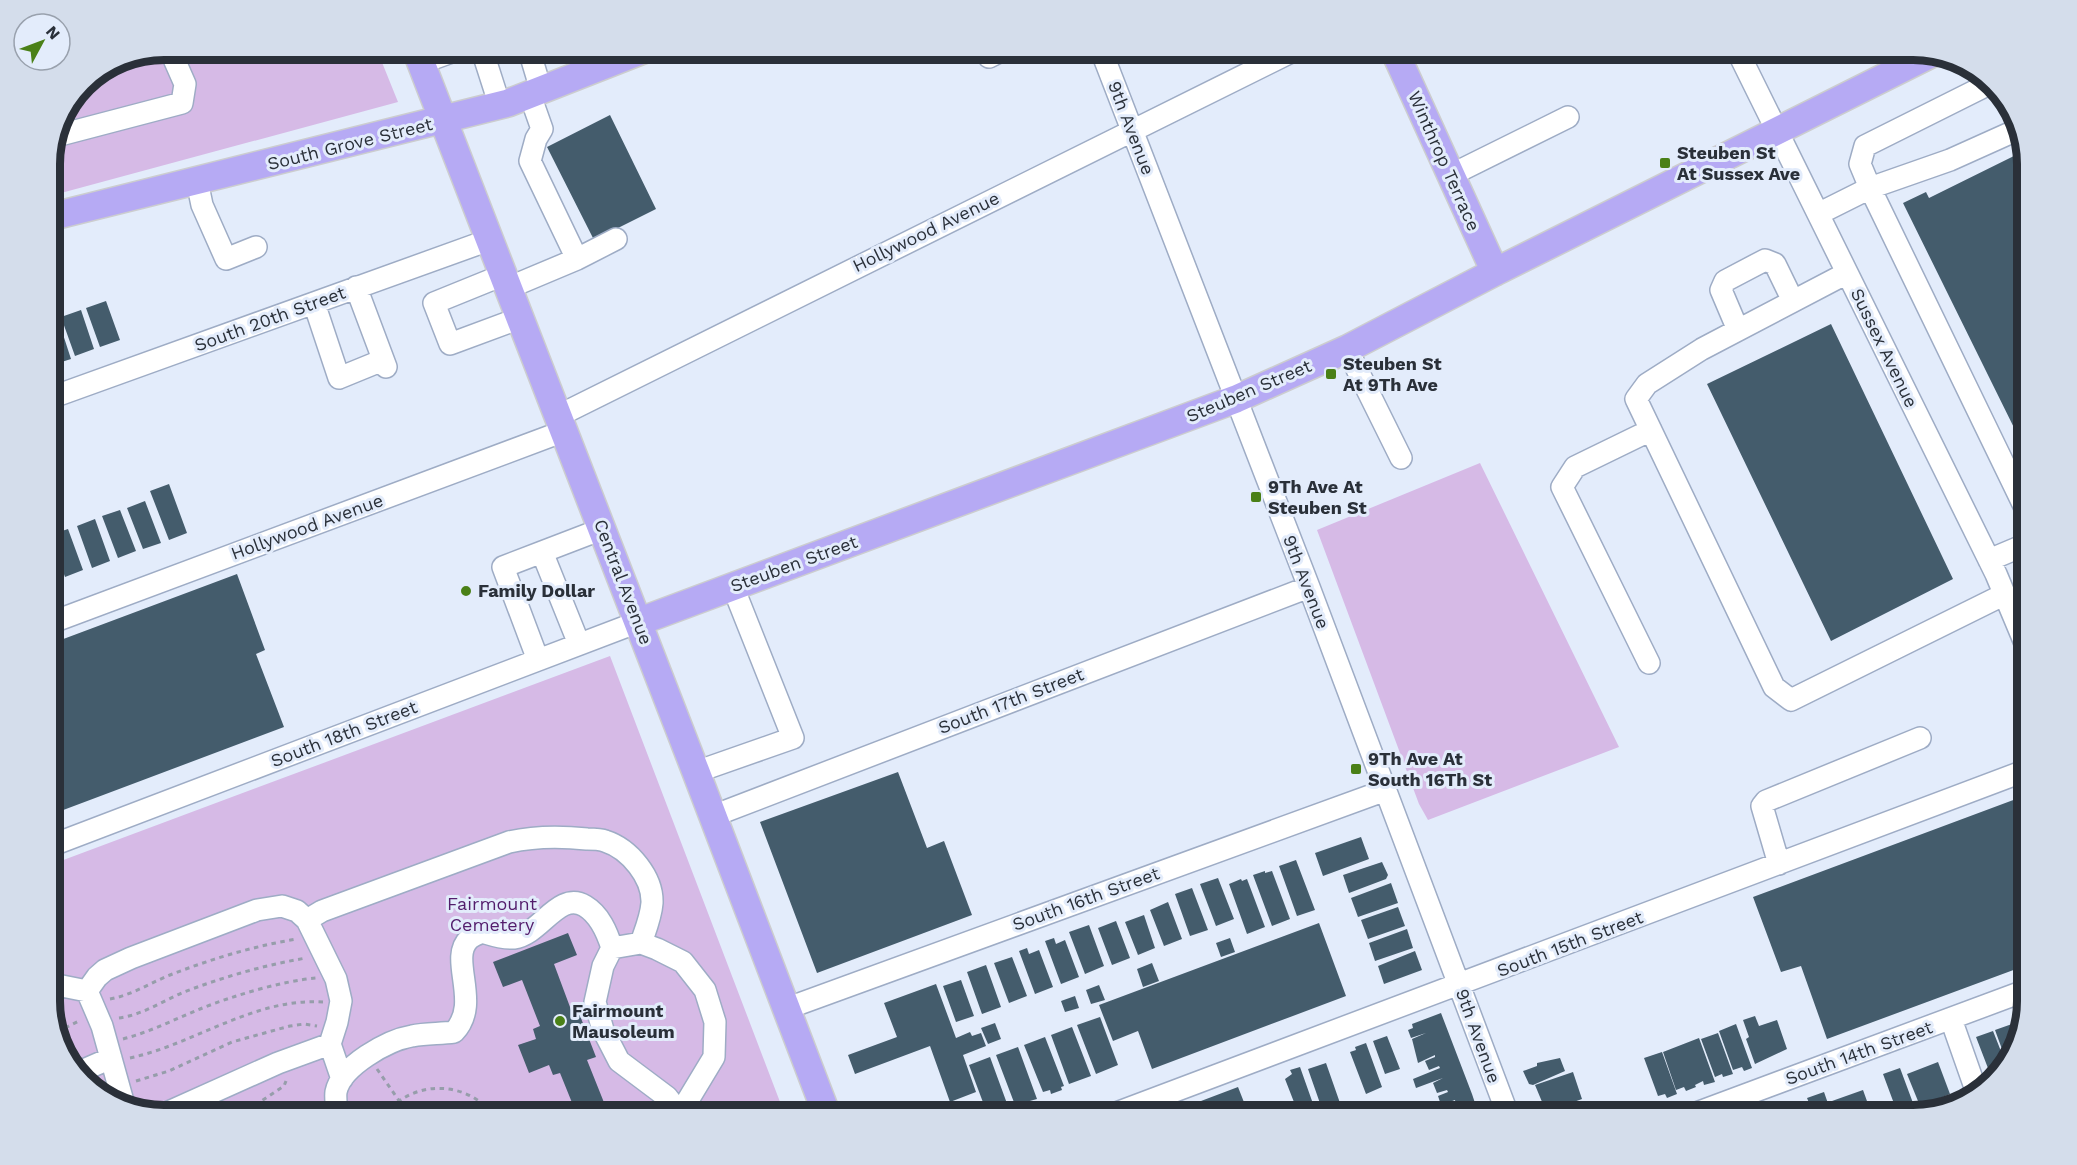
<svg xmlns="http://www.w3.org/2000/svg" width="2077" height="1165" font-family="'Work Sans',sans-serif">
<style>
.green{fill:#d6bae6}
.building{fill:#445c6c}
.lines{fill:none;stroke-linecap:round;stroke-linejoin:round}
.minor-casing{stroke:#9eacc5;stroke-width:24}
.major-casing{stroke:#cccdcf;stroke-width:30}
.path{stroke:#969daa;stroke-width:3;stroke-dasharray:4.5 4.5;stroke-linecap:butt}
.minor{stroke:#fff;stroke-width:21}
.major{stroke:#b6aaf4;stroke-width:27}
.poi-dot{fill:#4a8017;stroke:#e3ecfb;stroke-width:2}
.labels{text-anchor:middle;stroke-width:6;stroke-linejoin:round;paint-order:stroke}
.street-label{font-size:18px;fill:#2a3039;stroke:#e3ecfb}
.poi-label{font-size:18px;font-weight:bold;fill:#2a3039;stroke:#e3ecfb;text-anchor:start}
.park-label{font-size:18px;fill:#531d6c;stroke:#e3ecfb}
.rim{fill:none;stroke:#2a3039;stroke-width:8}
</style>
<rect width="100%" height="100%" fill="#e3ecfb"/>
<path class="green" d="M165,50H377L398,102L50,196V157L83,83L121,58Z
M1480,463L1619,747L1428,820L1419,804L1317,530Z
M610,656L785,1115H165L107,1100L65,1058L50,1008V865Z"/>
<path class="building" d="M610,115L656,209L594,240L547,147Z
M2022,152L2027,163V454L1903,203L1926,192L1929,198Z
M106,301L120,340L100,347L86,308Z
M81,310L94,349L75,356L61,317Z
M58,319L71,359L52,365L50,359V322Z
M1831,324L1953,579L1831,641L1707,384Z
M169,484L187,533L169,540L150,491Z
M145,501L161,543L143,549L127,508Z
M120,510L136,551L118,558L102,516Z
M95,519L110,561L92,568L77,526Z
M68,529L83,570L65,577L50,535Z
M50,559L58,581L50,584Z
M237,574L265,650L256,654L284,727L50,815V644Z
M898,772L927,848L944,841L972,915L817,973L760,822Z
M2016,799L2027,809V965L1827,1039L1801,966L1781,972L1753,897Z
M1361,837L1369,859L1323,876L1315,853Z
M1296,860L1315,910L1297,916L1279,866Z
M1382,862L1388,875L1386,879L1349,893L1343,875Z
M1265,871V873L1272,871L1290,919L1272,926L1253,875Z
M1218,878L1234,919L1216,926L1200,884Z
M1241,879L1242,881L1247,879L1265,927L1247,934L1229,884Z
M1391,883L1398,903L1358,917L1351,898Z
M1192,888L1208,930L1190,936L1175,894Z
M1168,902L1182,939L1164,946L1150,910Z
M1398,907L1405,926L1368,939L1361,920Z
M1144,915L1155,948L1138,955L1125,922Z
M1116,921L1130,958L1112,965L1098,928Z
M1319,923L1346,996L1152,1069L1138,1031L1113,1041L1099,1005Z
M1089,925L1104,966L1085,974L1069,932Z
M1407,929L1413,948L1375,961L1369,943Z
M568,933L577,955L554,964L573,1015L579,1013L596,1057L587,1060L609,1115H577L560,1073L553,1075L549,1065L529,1073L518,1045L536,1039L533,1029L540,1026L522,980L503,987L493,962Z
M1054,938L1056,944L1065,940L1079,977L1061,984L1045,941Z
M1230,938L1235,952L1221,957L1216,943Z
M1027,948L1029,954L1039,950L1053,987L1035,994L1019,951Z
M1415,951L1422,970L1384,984L1378,966Z
M1012,957L1027,996L1009,1003L994,963Z
M1152,963L1159,981L1143,987L1137,969Z
M986,965L1001,1007L982,1014L967,972Z
M961,980L974,1016L956,1022L943,986Z
M936,984L956,1038L970,1032L972,1036L981,1033L986,1046L963,1055L976,1092L950,1102L930,1046L855,1074L848,1055L897,1037L884,1003Z
M1099,985L1105,1000L1091,1004L1086,990Z
M1075,996L1079,1008L1065,1012L1061,1001Z
M1441,1013L1472,1094L1479,1115H1457L1456,1112L1445,1115L1442,1106L1456,1105L1455,1100L1441,1105L1438,1096L1448,1092L1447,1090L1437,1093L1433,1083L1443,1078L1416,1088L1413,1079L1440,1068L1439,1066L1429,1070L1425,1061L1435,1057V1055L1418,1063L1412,1039L1426,1033L1411,1038L1408,1030L1413,1028L1412,1024Z
M1755,1016L1759,1026L1777,1020L1787,1049L1755,1064L1746,1039L1749,1037L1743,1020Z
M1100,1017L1118,1065L1096,1074L1077,1025Z
M995,1023L1001,1039L988,1044L981,1028Z
M1736,1024L1752,1068L1744,1071L1742,1067L1733,1070L1719,1031Z
M2012,1024L2017,1038L2012,1058L2007,1063L1995,1030Z
M1072,1027L1091,1076L1069,1084L1051,1035Z
M1993,1031L2006,1064L1997,1073L1991,1076L1976,1037Z
M1718,1033L1733,1074L1723,1077L1722,1074L1715,1077L1701,1039Z
M1387,1036L1400,1069L1385,1074L1373,1041Z
M1045,1037L1064,1086L1061,1087L1062,1090L1051,1094L1050,1090L1043,1092L1024,1045Z
M1699,1038L1715,1082L1704,1085L1703,1081L1695,1085L1696,1087L1686,1091L1684,1087L1676,1090L1663,1052Z
M1366,1043L1382,1087L1366,1094L1350,1052L1356,1050L1355,1047Z
M1018,1047L1037,1099L1015,1105L996,1055Z
M1662,1052L1677,1094L1667,1098L1665,1094L1658,1096L1644,1058Z
M990,1057L1009,1109L995,1114L993,1111L987,1113L969,1065Z
M1560,1058L1565,1071L1533,1085L1529,1084L1523,1071L1537,1066V1063Z
M1938,1062L1950,1094L1920,1106L1907,1074Z
M1326,1063L1340,1103L1322,1109L1308,1069Z
M1300,1067L1317,1115H1299L1285,1079L1292,1074L1290,1070Z
M1900,1068L1913,1103L1896,1109L1883,1074Z
M1573,1072L1582,1099L1549,1111L1548,1108L1545,1109L1535,1085Z
M1238,1087L1249,1115H1164Z
M1863,1090L1872,1115H1837L1832,1101Z
M1824,1092L1832,1115H1814L1807,1098Z
M1583,1101L1588,1115H1547Z
M631,1107L634,1115H609Z
M1790,1110L1792,1115H1777Z"/>
<g class="lines">
<g class="minor-casing">
<path id="minor" d="M478,50L483,53L500,106
M529,50L541,90
M986,50L989,57L1003,50
M1101,50L1309,587L1508,1115
M1737,50L1996,574L2027,648
M421,63L457,50
M1989,84L1865,146L1860,164L1870,188L1950,160L2019,129
M60,135L182,103L185,84L170,50
M1451,175L1568,117
M197,181L202,205L226,259L256,247
M1818,214L1870,188L2027,512
M577,259L616,239
M1847,273L1702,349L1647,384L1636,399L1774,687L1791,700L2005,594
M503,275L434,303L450,344L520,318
M356,287L386,367
M508,288L577,259L530,161L536,139L542,129L530,95
M314,303L339,378L383,360
M1738,330L1721,290L1725,281L1765,260L1775,264L1793,301
M1347,349L1401,458
M50,398L489,240
M558,416L1295,50
M1989,560L2027,544
M50,623L564,431
M579,644L542,552L602,529
M538,660L503,567L542,552
M1649,663L1562,487L1575,467L1651,430
M696,772L793,738L733,587
M713,816L1309,587
M50,846L638,622
M1779,864L1762,806L1766,801L1920,738
M307,920L322,911L509,842C535,836 560,836 587,839C592,839 600,839 605,841C630,849 653,878 652,903C651,917 645,931 641,943
M612,948L641,943L657,949L683,962L705,990L715,1022L714,1057L679,1115
M50,989L62,986L87,991
M87,991L97,977L105,970L131,958L257,910L282,906L297,911L307,920L336,979L341,1001L337,1022L330,1044L342,1079
M87,991L102,1026L124,1105
M788,1008L1386,790
M1951,1019L1977,1093
M79,1072L111,1058
M162,1115L278,1063L330,1044
M337,1115C337,1108 335,1099 336,1092C341,1066 388,1040 412,1036C426,1033 440,1034 454,1032C482,1003 448,959 469,939C472,936 478,934 482,932C492,935 503,939 514,938C540,935 559,890 585,906C600,915 607,932 612,948L603,966L595,1002L603,1030L619,1061L667,1097L680,1114
M1111,1115L2027,770
M1691,1115L2027,990"/>
</g>
<g class="major-casing">
<path id="major" d="M416,50L696,772L827,1115
M1394,50L1495,272
M50,217L508,103L643,50
M638,622L1236,399L1347,349L1495,272L1931,54"/>
</g>
<path class="path" d="M110,999C132,995 150,983 170,975C211,959 254,946 297,939
M119,1018C142,1015 163,1001 184,992C223,977 265,965 306,958
M57,1032L81,1020
M123,1039C150,1032 175,1019 200,1009C232,996 282,981 316,978
M130,1058C195,1044 255,997 324,1002
M377,1069L409,1115
M136,1081L169,1071L232,1042L290,1026L304,1024L317,1026
M240,1115L284,1086L286,1081
M306,1115L318,1110
M385,1115C412,1079 466,1080 494,1115"/>
<use href="#minor" class="minor"/>
<use href="#major" class="major"/>
</g>
<g class="poi-dot">
<rect x="1659" y="157" width="12" height="12" rx="3"/>
<rect x="1325" y="368" width="12" height="12" rx="3"/>
<rect x="1250" y="491" width="12" height="12" rx="3"/>
<circle cx="466" cy="591" r="6"/>
<rect x="1350" y="763" width="12" height="12" rx="3"/>
<circle cx="560" cy="1021" r="6"/>
</g>
<g class="labels">
<g class="street-label">
<text transform="translate(1131 128) rotate(69)" y="6">9th Avenue</text>
<text transform="translate(350 144) rotate(-14)" y="6">South Grove Street</text>
<text transform="translate(1444 161) rotate(66)" y="6">Winthrop Terrace</text>
<text transform="translate(926 232) rotate(-26)" y="6">Hollywood Avenue</text>
<text transform="translate(270 319) rotate(-20)" y="6">South 20th Street</text>
<text transform="translate(1884 348) rotate(64)" y="6">Sussex Avenue</text>
<text transform="translate(1249 391) rotate(-23)" y="6">Steuben Street</text>
<text transform="translate(307 527) rotate(-20)" y="6">Hollywood Avenue</text>
<text transform="translate(794 564) rotate(-20)" y="6">Steuben Street</text>
<text transform="translate(623 582) rotate(69)" y="6">Central Avenue</text>
<text transform="translate(1306 582) rotate(69)" y="6">9th Avenue</text>
<text transform="translate(1011 701) rotate(-21)" y="6">South 17th Street</text>
<text transform="translate(344 734) rotate(-21)" y="6">South 18th Street</text>
<text transform="translate(1086 899) rotate(-20)" y="6">South 16th Street</text>
<text transform="translate(1570 944) rotate(-21)" y="6">South 15th Street</text>
<text transform="translate(1478 1036) rotate(70)" y="6">9th Avenue</text>
<text transform="translate(1859 1053) rotate(-20)" y="6">South 14th Street</text>
</g>
<g class="poi-label">
<text x="1677" y="159">Steuben St<tspan x="1677" dy="21">At Sussex Ave</tspan></text>
<text x="1343" y="370">Steuben St<tspan x="1343" dy="21">At 9Th Ave</tspan></text>
<text x="1268" y="493">9Th Ave At<tspan x="1268" dy="21">Steuben St</tspan></text>
<text x="478" y="597">Family Dollar</text>
<text x="1368" y="765">9Th Ave At<tspan x="1368" dy="21">South 16Th St</tspan></text>
<text x="572" y="1017">Fairmount<tspan x="572" dy="21">Mausoleum</tspan></text>
</g>
<g class="park-label">
<text x="492" y="910">Fairmount<tspan x="492" dy="21">Cemetery</tspan></text>
</g>
</g>
<path d="M0 0H2077V1165H0ZM164 60H1913A104 104 0 0 1 2017 164V1001A104 104 0 0 1 1913 1105H164A104 104 0 0 1 60 1001V164A104 104 0 0 1 164 60Z" fill="#d4ddeb" fill-rule="evenodd"/>
<path class="rim" d="M164 60H1913A104 104 0 0 1 2017 164V1001A104 104 0 0 1 1913 1105H164A104 104 0 0 1 60 1001V164A104 104 0 0 1 164 60Z"/>
<g transform="translate(42 42) rotate(49)"><circle r="28" fill="#e3ecfb" stroke="#99a1ad" stroke-width="1.5"/>
<path d="M0-4.5L10 22L0 15L-10 22Z" fill="#4a8017"/>
<text y="-9" font-size="16" font-weight="bold" text-anchor="middle" fill="#2a3039">N</text>
</g>
</svg>
